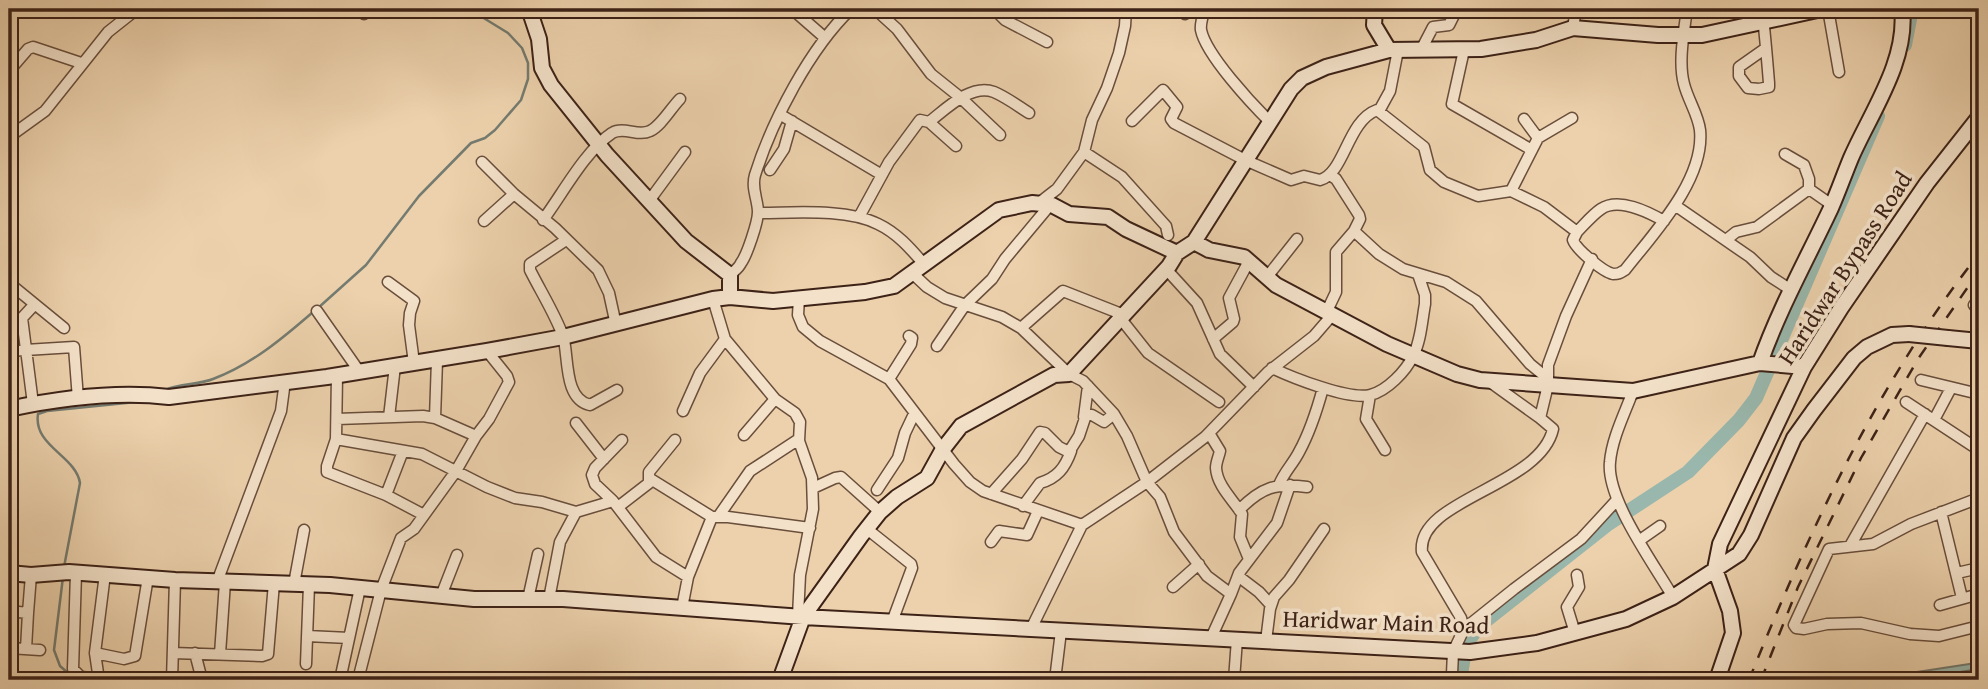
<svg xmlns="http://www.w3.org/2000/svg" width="1988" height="689" font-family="'Gentium Book Plus',serif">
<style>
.water{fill:#99b7ac;stroke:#747b70;stroke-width:2}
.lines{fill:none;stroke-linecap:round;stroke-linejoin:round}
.shore{stroke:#6b6c62;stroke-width:2}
.stream{stroke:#747b70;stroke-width:2.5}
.river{stroke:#99b7ac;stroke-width:14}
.street-casing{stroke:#694e3c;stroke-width:13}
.secondary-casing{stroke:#3d2217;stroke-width:18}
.street{stroke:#f3e1c9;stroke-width:10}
.secondary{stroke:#f3e1c9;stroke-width:14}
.rail{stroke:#3d2217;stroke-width:2.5;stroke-dasharray:12 12;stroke-linecap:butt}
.secondary-bridge-casing{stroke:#3d2217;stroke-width:18;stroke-linecap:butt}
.secondary-bridge{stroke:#f3e1c9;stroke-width:14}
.labels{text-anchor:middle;stroke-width:7;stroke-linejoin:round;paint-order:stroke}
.street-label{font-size:24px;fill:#3d2217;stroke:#f3e1c9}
</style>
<rect width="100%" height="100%" fill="#ecd1ac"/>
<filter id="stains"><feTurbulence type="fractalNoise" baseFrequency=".00286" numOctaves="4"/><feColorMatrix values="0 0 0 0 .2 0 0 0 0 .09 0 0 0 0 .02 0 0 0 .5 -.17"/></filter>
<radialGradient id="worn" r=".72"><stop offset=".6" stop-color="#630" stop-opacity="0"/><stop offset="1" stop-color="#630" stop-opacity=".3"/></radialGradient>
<path class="water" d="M1979,662V680H1864L1976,663Z"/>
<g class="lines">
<path class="shore" d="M1910,680L1979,669"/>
<path class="stream" d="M318,308L366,265L419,196L471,143L485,138L495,130L521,100L528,79V63L522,48L508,33L469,9
M165,390C180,383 198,385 213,379C251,365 283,338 313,312
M64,567L80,483C76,456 33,446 38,414L47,411L136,402
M63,577L54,650L60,666L76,680"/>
<path class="river" d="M1905,45L1912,9
M1460,680L1466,645L1478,627L1607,525L1688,472L1739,420L1756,398L1878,116"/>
<g class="street-casing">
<path id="street" d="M792,9L824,37
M875,9L897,29L931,74L961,98L1000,135
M994,9L1005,20L1047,42
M1178,9L1185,14
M1205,9C1203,15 1200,23 1201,30C1206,55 1252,104 1270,122
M1582,9H1589
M1762,9C1765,33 1767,58 1769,83V87L1759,89L1748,88L1739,76V67L1766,48
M1828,9L1839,72
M9,10V9
M364,14L369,9
M1573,28L1576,9
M1421,50L1433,27L1449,25L1457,9
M1464,50L1452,104L1532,150
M9,71L28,49L33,47L81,63
M1379,111L1390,91L1398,50
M781,115L882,175
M1524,119L1538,138
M1132,121L1163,90L1177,107L1171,119L1174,123L1245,160L1291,180L1304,176L1320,180C1345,173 1347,121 1377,110L1424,147L1430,170L1444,182L1478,196L1511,191L1544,207L1577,232L1573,240C1576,249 1603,272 1613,274C1619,274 1620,273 1625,270C1653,234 1705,180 1700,130C1698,114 1688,100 1684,84C1678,62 1684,32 1687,9
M929,122L956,146
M9,137L45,111L108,32L137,9
M1084,152L1122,177L1166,226L1168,235
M482,162L514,194L555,228L598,270L609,293L616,325
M770,170L784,149L792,121
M1330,175L1336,179L1359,215L1360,219L1354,231L1379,254L1403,269L1446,282L1476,301L1530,364L1547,378
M1809,189L1832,205
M1511,191L1538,138L1572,118
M649,201L685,152
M1039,203L1057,189L1084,152L1092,120L1107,88L1119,53L1125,26L1126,9
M1676,206L1750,257L1771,277L1791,290
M758,213C793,213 846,208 878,224C897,233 910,248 923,263
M859,217L889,162L920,120L929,122C946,109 971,83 994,92C1006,97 1018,106 1029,113
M543,220C563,193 585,151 612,133C624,126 638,137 650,131C661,126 671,108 680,99
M484,221L514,194
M1577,232C1584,225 1592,215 1601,209C1619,197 1648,212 1664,221
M566,240L530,264V270C541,292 555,314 563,336C569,355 563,399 590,405L617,390
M1726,240L1736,232L1757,227L1809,189V179L1804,165L1785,154
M1166,269L1197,303L1220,354L1254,387
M912,273L927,287L945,298L1002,317L1021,328L1069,374L1083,381L1114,414L1127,436L1147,482L1160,497L1174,532L1207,576L1231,594L1211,638
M730,275C734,271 739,268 741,263C747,255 758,222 758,212C758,200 751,188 755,175C772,121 810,48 851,9
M1267,277L1297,239
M388,282L414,301L410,313L409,325L414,363
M9,283L64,328
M799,298L798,315L803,327L820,341L889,379L954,464L970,482L983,491L1082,525
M713,299L725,339L775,399L795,413L800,422L799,441L812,478L813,509L800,575L798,616
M1974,305L1979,303
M317,311L359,371
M1327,311L1336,292V252L1354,231
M1121,319L1148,353L1219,402
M1021,328L1063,291L1124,315
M1213,339L1233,322L1234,319L1229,298L1249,261
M937,346L965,305L992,279L1005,259L1050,205
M9,351L74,347L78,399
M437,360L435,418L476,436L489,419L509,382L507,376L487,351
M1272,368C1293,378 1349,400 1370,395C1387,391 1406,371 1413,356C1421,341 1422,320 1425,304V295L1418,274
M337,375L336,439L327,466V472L386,495L424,515
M889,379L911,344L912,338L909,336
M1921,380L1979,394
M1490,382L1540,418
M1633,391C1625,413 1612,438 1610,462C1606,499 1654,564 1673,597
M1370,395L1366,419L1385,450
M1906,402L1979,450
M33,404L22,318L34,305
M683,411L700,373L725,339
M389,417L395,366
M1084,417L1088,386
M337,419L423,416L435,418
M1934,420L1951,388
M576,423L604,459
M1209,433L1220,451C1219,456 1216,462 1216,468C1217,486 1234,501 1242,514L1240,537L1249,559
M744,435L775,399
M336,439L422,454L487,487L515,498L542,502L576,512
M649,478L712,517
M1279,485C1284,472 1293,464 1299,452C1310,432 1317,410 1323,388
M813,488L835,478L841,477L880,512
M877,490L898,458L905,433L914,414
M991,494L1022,459L1040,432L1045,433L1059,447L1069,452L1079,436L1086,415H1092L1104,422L1114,414
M386,495L403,451
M1979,498L1911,524L1873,544L1829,549L1794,625L1796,628L1804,629L1827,624L1861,623L1910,634L1939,636L1979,626
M613,501L595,484L592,475L595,468L622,440
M1023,506L1040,483C1057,478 1065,468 1071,451
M618,507L649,483V472L675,440
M1239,510C1262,487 1275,483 1307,487
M1941,512L1962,598
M718,517L750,471L799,439
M867,529L911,564L912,568L892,622
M1640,540L1660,526
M991,542L999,531L1027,535L1038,511
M1850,546L1925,414
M76,573L73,669L81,677L113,680
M1957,573L1979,568
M1238,576L1259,592L1271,605
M688,577L712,517H728L810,528
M217,582L281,411L285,381
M294,584L304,530
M1173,587L1199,564
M1231,594L1239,573L1277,523L1290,485
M441,596L457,555
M528,599L538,554
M549,599L560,542L576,512L613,501L656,557L688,577L682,608
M1940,605L1979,594
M9,611L28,613L26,649
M28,613L31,575
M1031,629L1082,525L1147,482L1205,437L1268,372L1314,336L1333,314
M1464,629L1461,618L1422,552C1416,499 1540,487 1553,429L1540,418L1548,385V365L1566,316L1592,259
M1575,633L1567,607L1579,587L1577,575
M307,636L349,638
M1266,641L1270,609L1274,597L1289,580L1324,529
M9,648L40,650
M95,653L124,659L135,656L148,577
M173,653L262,656L268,654L274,583
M195,653L202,680
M220,654L225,582
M306,664L309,585
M360,672L381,590L401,538L414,529L456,471L476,436
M99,680L95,653L105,574
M172,680L175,580
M340,680L360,588
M1055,680L1061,631
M1234,680L1237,639
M1443,680L1452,674L1453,652L1464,629L1514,589L1581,539L1616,501"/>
</g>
<g class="secondary-casing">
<path id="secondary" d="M529,9L539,39L542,68L551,85L607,155L686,241L730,275V297
M1375,9L1374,25L1389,50
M1194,242L1209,250L1244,257L1276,285L1387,344L1457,374L1480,380L1633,391L1760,363L1804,367
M1948,338L1979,341
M1760,363C1779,309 1807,259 1831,208C1838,192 1844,175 1851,158C1871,112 1908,61 1902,9
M9,409C61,398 116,391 169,397L327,377L487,351L563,337L713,299L730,297L773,301L865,292L894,286L999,210L1032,203L1052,205L1069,214L1108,217L1126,229L1177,253
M9,573L31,575L69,572L175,580L330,585L474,599H563L803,617L861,536L880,512L897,497L927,478L943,449L961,426L1054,375L1069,374L1169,266L1177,253L1194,242L1291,89L1302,78L1326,67L1389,50L1481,49L1536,40L1573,28L1658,35H1702L1822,9
M780,680L803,617L1470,652L1537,643L1626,619L1673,597L1739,554L1751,535L1794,438L1814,410L1854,358L1867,347L1892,335L1909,334
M1717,680L1733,633L1730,611L1715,569L1720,544L1804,367L1841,308L1927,183L1979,117"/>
</g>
<use href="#street" class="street"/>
<use href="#secondary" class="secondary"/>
<path class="rail" d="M1749,680C1809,531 1878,381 1979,254
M1761,680L1798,587L1861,458L1918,359L1979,271"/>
<g class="secondary-bridge-casing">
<path id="secondary-bridge" d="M1909,334L1948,338"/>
</g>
<use href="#secondary-bridge" class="secondary-bridge"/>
</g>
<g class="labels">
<g class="street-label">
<text transform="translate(1845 268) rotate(-57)" y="8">Haridwar Bypass Road</text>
<text transform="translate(1386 622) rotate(2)" y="8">Haridwar Main Road</text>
</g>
</g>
<rect width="1988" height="689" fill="none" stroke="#ecd1ac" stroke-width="35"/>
<rect x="10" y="10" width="1967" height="668" fill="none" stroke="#3d2217" stroke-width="3.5"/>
<rect x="18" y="18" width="1953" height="654" fill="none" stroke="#3d2217" stroke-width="2"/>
<rect width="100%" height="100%" filter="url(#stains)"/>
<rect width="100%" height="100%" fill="url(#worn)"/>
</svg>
